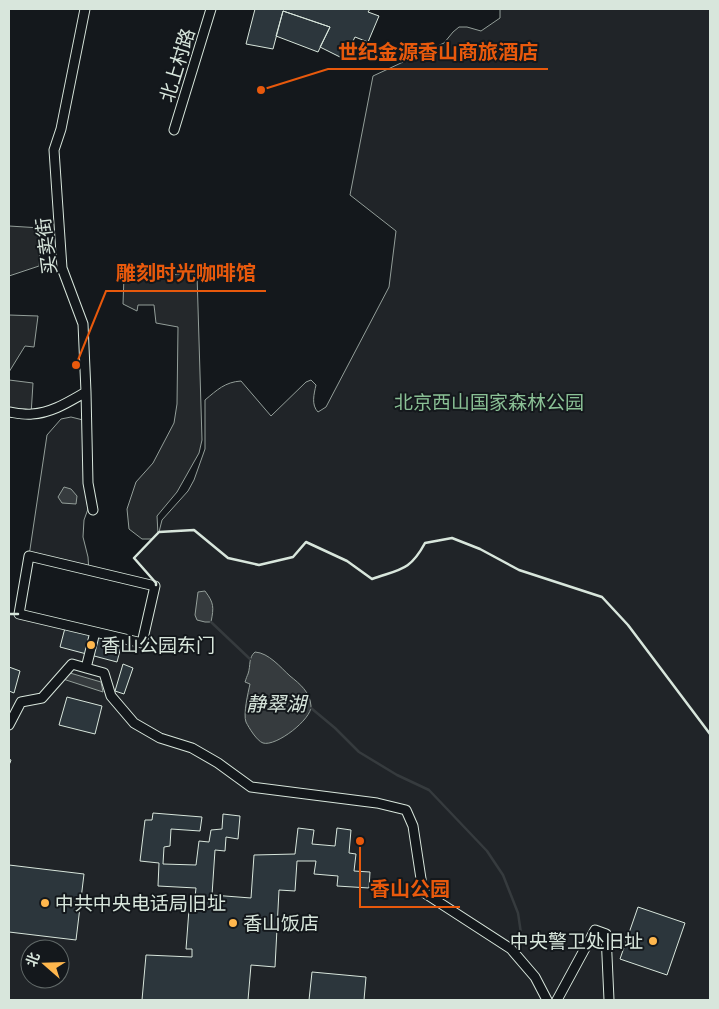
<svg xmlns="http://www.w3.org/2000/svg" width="719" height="1009" font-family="Commissioner,'Noto Sans SC',sans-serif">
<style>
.green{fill:#202428;stroke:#939e99;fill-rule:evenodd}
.parking{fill:#24282b;stroke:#939e99}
.water{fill:#363b3e;stroke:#939e99}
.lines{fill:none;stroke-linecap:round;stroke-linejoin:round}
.stream{stroke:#363b3e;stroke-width:2.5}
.building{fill:#2c363c;stroke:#d8e6dc}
.street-casing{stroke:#d8e6dc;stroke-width:11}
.street{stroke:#14181c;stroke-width:9}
.fence{stroke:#d8e6dc;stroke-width:1;stroke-dasharray:6 2.5;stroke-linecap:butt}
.wall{stroke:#d8e6dc;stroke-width:2.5}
.poi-dot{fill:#ffb74d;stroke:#14181c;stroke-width:2}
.labels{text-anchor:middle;stroke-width:4;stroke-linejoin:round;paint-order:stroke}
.street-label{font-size:19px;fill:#d8e6dc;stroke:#14181c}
.park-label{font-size:19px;fill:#8ac095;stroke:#14181c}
.poi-label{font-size:19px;fill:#d8e6dc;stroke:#14181c;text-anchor:start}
.water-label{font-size:20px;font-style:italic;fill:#d8e6dc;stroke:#14181c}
.leader{fill:none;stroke:#e8590c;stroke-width:2}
.callout-dot{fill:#e8590c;stroke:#14181c;stroke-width:2}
.callout-label{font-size:20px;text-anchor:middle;font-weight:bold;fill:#e8590c;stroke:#14181c;stroke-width:4;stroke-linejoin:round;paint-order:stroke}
</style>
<rect width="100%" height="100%" fill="#14181c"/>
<path class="green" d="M500,9H710V1000H9V614H19L142,643L156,583L134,558L159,532L162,520L188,491L194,480L205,449V400C217,390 225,382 241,381L271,416L306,382L311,380L316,385C314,394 311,405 318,412L326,407L389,287L396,231L350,195L373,76L444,43L453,32L459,27H467L481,31L500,18ZM30,949H60V979H30Z
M71,417L83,420L86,495L88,509L84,520L83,537L88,557L89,572L29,556L47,435L61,419Z"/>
<path class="parking" d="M9,226L41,228L39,266L9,276Z
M197,274L202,440L199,453L177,492L157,516L158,534L153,539H142L129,529L127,509L136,482L153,463L174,423L177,404L178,327L156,323L154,305H138L137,311L123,304L124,276Z
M9,315L38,316L34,347L25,346L9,372Z
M9,380L33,383L31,415L9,412Z"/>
<path class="water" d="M64,487L71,489L77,496L76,504L62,503L58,497Z
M205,591C214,603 214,607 211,622H205L197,620L195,615L198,592Z
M255,652C269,653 280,667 290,676C300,684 310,692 311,706C312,719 276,747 263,743C257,741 249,728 246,722C243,714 248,693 250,684L245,682C246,679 247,676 248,674C251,665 248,658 255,652Z
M70,673L101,682L103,692L63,679Z"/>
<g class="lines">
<path class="stream" d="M211,622L250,659
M311,708L335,728L359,752L397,775L429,790L487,851L503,875L518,913L522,940"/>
</g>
<path class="building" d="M255,9H370L368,12L379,16L368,42L355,37L344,59L320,47L330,27L283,11L273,49L246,44Z
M283,11L330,27L318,52L276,36Z
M65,628L122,643L117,662L60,647Z
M123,664L133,668L124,694L115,691Z
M9,667L20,671L14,693L9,691Z
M67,697L102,706L95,734L59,725Z
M153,813L202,817L200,831L171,829L170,846L164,847L163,864L196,865L199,841L209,842L211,830L222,829L223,814L240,816L238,839L226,837L225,851L215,850L212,895L251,898L254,855L295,854L298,828L314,830L312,844L335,846L337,828L351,830L349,853L356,854L354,871L370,872L369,888L337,886L338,876L314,874L316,861H297L295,891L279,890L275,967L251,965L248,1000H142L146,955L192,957V949H186L190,896L195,897L196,888L158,886L159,863L140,861L145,820H152Z
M9,865L84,874L76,940L9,932Z
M638,907L685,923L667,975L620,959Z
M312,972L366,977L364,1000H309Z"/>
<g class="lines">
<g class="street-casing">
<path id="street" d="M85,9L61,129L54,150L62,268L83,324L86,392L88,483L93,510
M174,130L211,9
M9,412C16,413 25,415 32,414C52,413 70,401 86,392
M29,556L155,586L142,643L19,614Z
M86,668L104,673L111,696L134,723L160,738L192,748L218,763L251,787L377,803L406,810L413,826L423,892L511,949L535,977L547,1000
M9,725L21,702L42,698L72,664L86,668L95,632
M557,1000L595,930L606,934L609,1000"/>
</g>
<use href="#street" class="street"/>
<path class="fence" d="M9,759L11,760L9,766"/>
<path class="wall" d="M156,585V583L134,558L159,532L194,530L228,558L259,565L293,557L306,542L347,561L372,579C400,569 410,571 425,543L452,538L480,549L519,570L602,597L628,625L710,734
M9,614H18"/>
</g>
<g class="poi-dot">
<circle cx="91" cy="645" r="5"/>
<circle cx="45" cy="903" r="5"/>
<circle cx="233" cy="923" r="5"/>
<circle cx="653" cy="941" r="5"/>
</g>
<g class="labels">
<g class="street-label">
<text transform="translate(177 65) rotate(-73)" y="7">北上村路</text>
<text transform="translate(46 246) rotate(-97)" y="7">买卖街</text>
</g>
<g class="park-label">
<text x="489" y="409">北京西山国家森林公园</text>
</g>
<g class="poi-label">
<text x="101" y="652">香山公园东门</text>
<text x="55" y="910">中共中央电话局旧址</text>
<text x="243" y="930">香山饭店</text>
<text x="643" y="948" text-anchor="end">中央警卫处旧址</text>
</g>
<g class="water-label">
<text x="276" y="711">静翠湖</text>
</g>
</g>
<path class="leader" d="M261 90L328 69H548M76 365L106 291H266M360 841L360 907H460"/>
<g class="callout-dot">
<circle cx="261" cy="90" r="5"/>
<circle cx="76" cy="365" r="5"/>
<circle cx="360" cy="841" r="5"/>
</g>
<g class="callout-label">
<text x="438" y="59">世纪金源香山商旅酒店</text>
<text x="186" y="280">雕刻时光咖啡馆</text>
<text x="410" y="896">香山公园</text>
</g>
<rect width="719" height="1009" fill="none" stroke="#d8e6dc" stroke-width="20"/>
<g transform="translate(45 964) rotate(290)"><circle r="24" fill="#14181c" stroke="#626a69"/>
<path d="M0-4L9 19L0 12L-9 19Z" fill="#ffb74d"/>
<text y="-8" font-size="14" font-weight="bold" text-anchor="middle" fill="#d8e6dc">北</text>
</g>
</svg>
